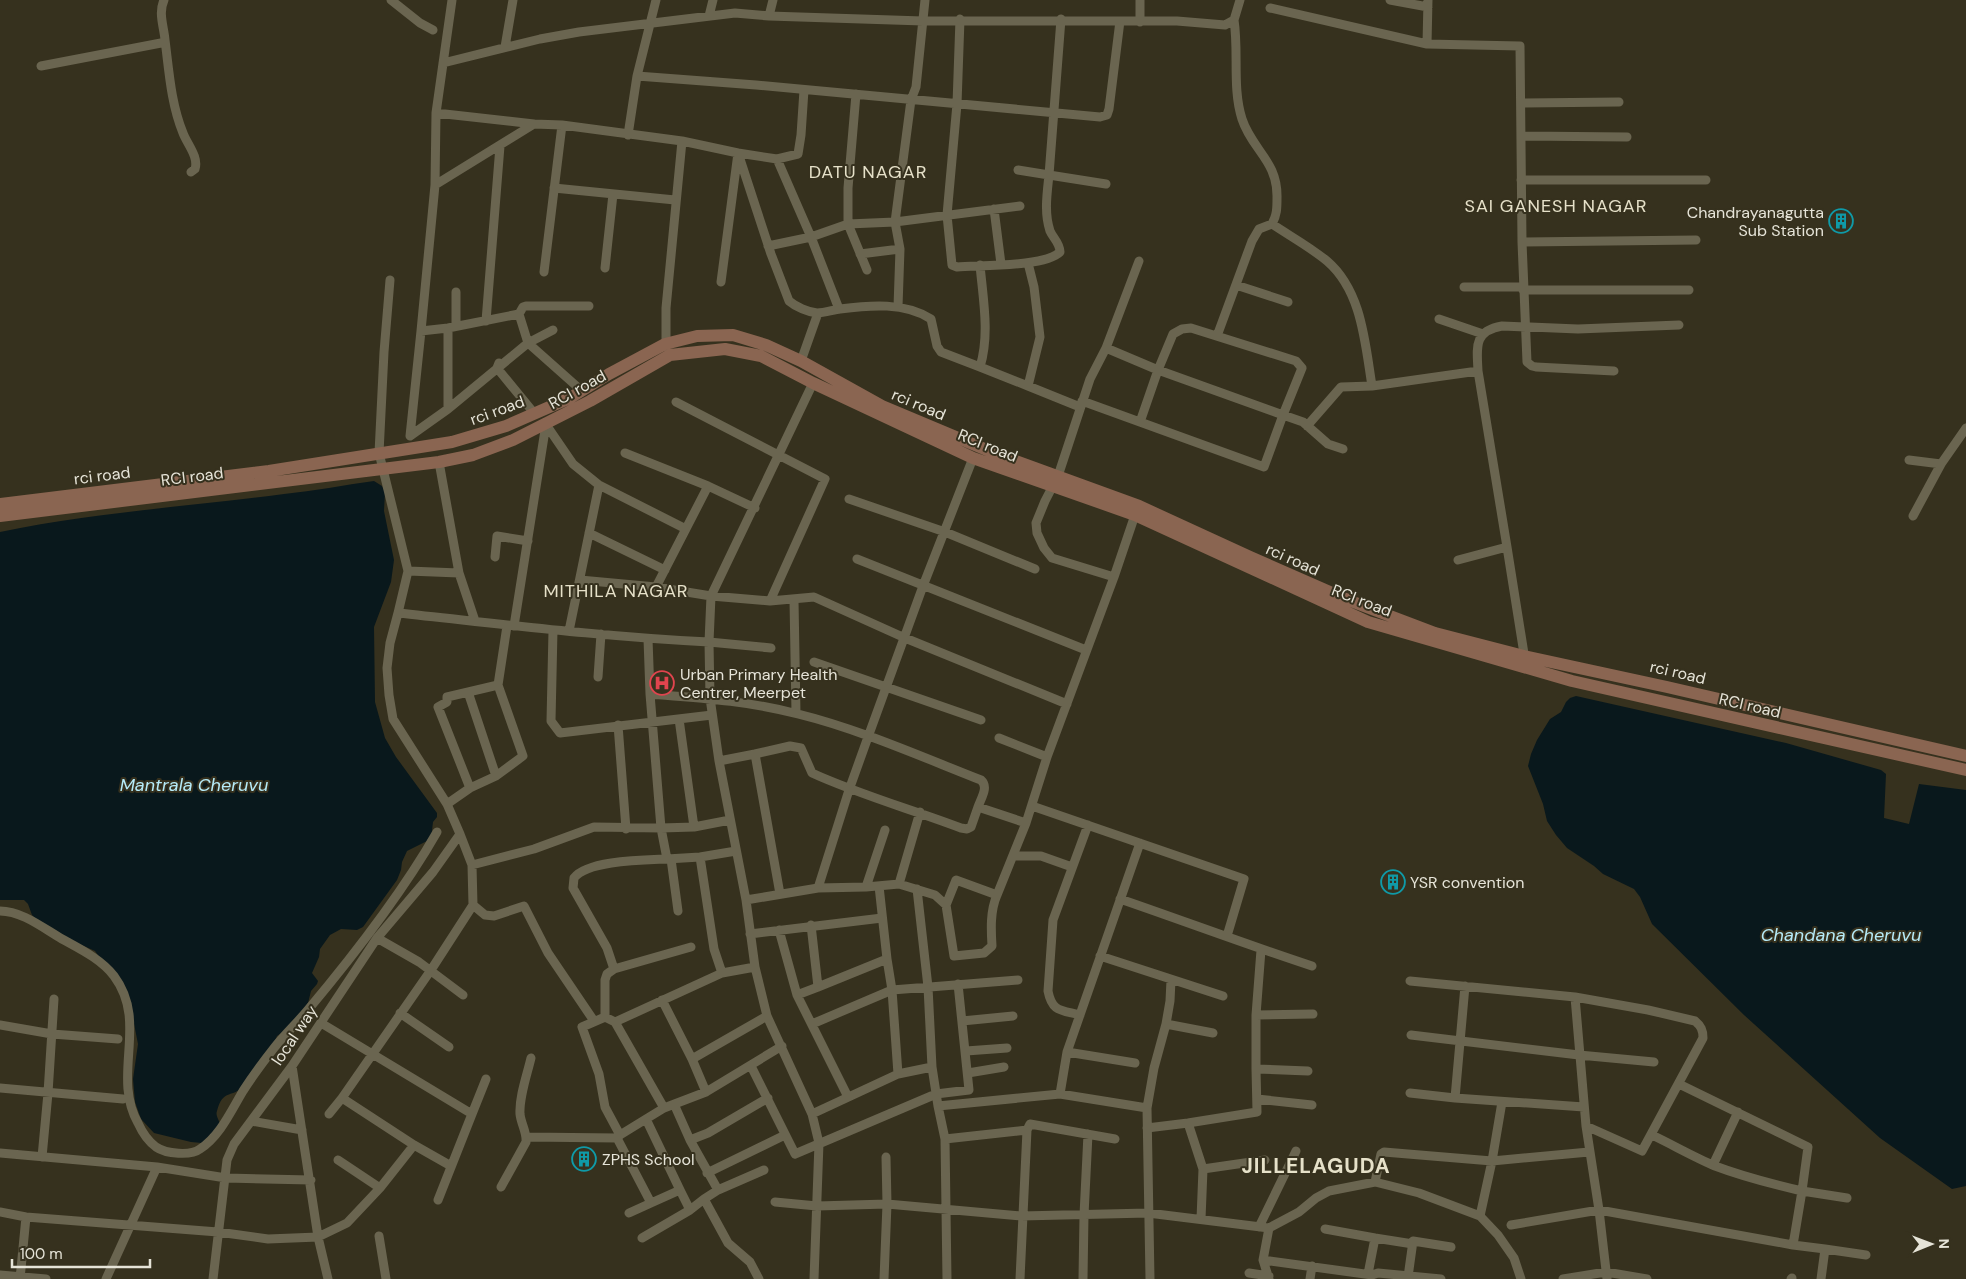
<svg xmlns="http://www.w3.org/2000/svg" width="1966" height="1279" font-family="'DM Sans',sans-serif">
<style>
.water{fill:#09181c}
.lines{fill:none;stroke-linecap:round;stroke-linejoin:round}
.minor{stroke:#6a6550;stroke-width:9}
.secondary{stroke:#8a6551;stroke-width:12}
.labels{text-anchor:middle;stroke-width:4;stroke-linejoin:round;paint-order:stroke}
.poi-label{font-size:16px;fill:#e6e4d8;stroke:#36311e;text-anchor:start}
.street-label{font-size:16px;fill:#e6e4d8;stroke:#36311e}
.neighbourhood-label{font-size:18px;letter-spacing:1px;fill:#e6e1c9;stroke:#36311e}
.water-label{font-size:18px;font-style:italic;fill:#b6ebf8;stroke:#36311e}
.district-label{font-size:21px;font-weight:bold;letter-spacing:1px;fill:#e6e1c9;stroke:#36311e}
</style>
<rect width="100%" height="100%" fill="#36311e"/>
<path class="water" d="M374,481L382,486L385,492L384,511L394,560L391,582L374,627L375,702L385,738L396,757L437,813V817L433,822L431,839L407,851L402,862L401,870L397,880L363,927L357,930L341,929L330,935L320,949L319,957L312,973L318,981L317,984L311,991L308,1003L286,1030L277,1036C271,1052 254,1075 241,1088C231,1098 223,1089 217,1111C215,1116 220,1120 220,1126L202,1143L191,1142L154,1133L141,1119L135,1102L133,1079L138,1044L129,998L95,951L68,939L57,931L38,921L32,915L28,904L24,900H0V532C94,512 189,507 284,494C314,491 344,485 374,481Z
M1576,696L1786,743L1881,770L1886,774L1884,818L1909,824L1919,784L1966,790V1186L1952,1189L1880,1138L1744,1015L1652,924L1640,897L1634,889L1603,874L1594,866L1567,848L1556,835L1547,821L1543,804L1528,766L1531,754L1537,740L1550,719L1561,712L1566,702L1570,698Z"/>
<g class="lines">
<path class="minor" d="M391,0L420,23L433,30
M452,0L436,113L435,185L421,331L448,328L519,314L528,343L582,391
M1390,0L1428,7
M1270,8L1427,44L1520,46L1522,242L1527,362L1532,366L1536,367L1614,371
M709,16L713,0
M769,16L773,0
M960,19L957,104L947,215L952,265L957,267C980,265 1045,267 1060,252C1060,243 1053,238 1050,231C1044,213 1047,194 1049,175L1018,170
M1061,19L1049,175L1106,184
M1234,20C1239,52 1232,88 1242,119C1252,150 1278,161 1277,198C1277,208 1277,215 1272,224
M1140,22V0
M165,40C169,71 171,104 183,133C187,144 199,157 195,169L191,172
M1427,44L1428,0
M505,47L513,0
M443,63L540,39L579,32L735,13L769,16L923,21H1177L1225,25L1234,20L1240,0
M41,66L161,43L165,40C164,27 158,13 164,0
M637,76L756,85L1100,117L1107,115L1109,109L1120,21
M856,94L848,188V224L895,222L1020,206
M1521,103L1619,102
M436,113L534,124
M628,135L637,76L656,0
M1521,136L1627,137
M777,159L811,237L839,309
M1521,180H1706
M435,185L534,124L562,125L682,141L738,153L771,254L789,301C796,307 808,312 817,313C824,313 833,310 840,309C870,305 905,302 931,319L937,346L941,352L980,367
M554,188L675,200
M994,209L1001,264
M1522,242L1696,240
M768,246L811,237L848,224L867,270
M860,254L900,249
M1028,263L1034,287L1040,337L1028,386L1080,407
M980,265C983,299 990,334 980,367L1028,386
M605,268L613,194
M544,272L562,125
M390,280L384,352L379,453L408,571L398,613C502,624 605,637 709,642L710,698L719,761L746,900L755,967L767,1016L812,1114L819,1143L814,1279
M721,282L738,153L777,159L798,154L801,135L804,90
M1236,285L1288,302
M1464,287H1523
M1523,290H1689
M898,307L900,249L895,222L911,100L916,87L925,0
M519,314L523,307L526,306H589
M1439,319L1483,334
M486,321L500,146
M456,326V292
M1217,336L1252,241L1259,229L1272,224C1290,236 1310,247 1327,261C1362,291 1365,343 1372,386
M666,347V308L682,141
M1106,348L1139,261
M801,361L818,313
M499,363L497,368L534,413
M1082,401L1264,467L1283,415L1303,422L1328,444L1343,449
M676,402L825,479L770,601
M448,409V328
M547,426L573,464L599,485L686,529
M1307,426L1341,387L1372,386L1478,371
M410,436L448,409L528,343L553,330
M410,436L421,331
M625,453L708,486L755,508
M1909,460L1941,464
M439,462L459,573L475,621
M849,499L945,532L1035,569
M1913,516L1941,464L1966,428
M589,533L665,570
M1507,547L1478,371C1477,348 1473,331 1502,326L1578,329L1679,325
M495,557L497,536L528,541
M857,559L1086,650
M1458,560L1507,547L1525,660
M408,571L459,573
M1114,577L1052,558L1044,548L1037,533L1036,523L1045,501L1058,476L1090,379L1106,348L1158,370L1283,415L1302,368L1296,361L1191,328L1182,329L1173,334L1158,370L1140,422
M580,580L656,587L711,596L770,601L814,597L905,638L1067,704
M656,587L708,486
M794,600L796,713
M398,613L390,643L387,668L389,695L393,719L447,804L460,834L472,865L473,905L431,970L342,1098L414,1145L451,1166
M514,626L546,424
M553,630L551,721L560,733L712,715
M569,631L599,485
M648,639L650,694C700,698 749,701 798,714C859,729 922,757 981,780C989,787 981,798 978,807
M771,648L709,642L711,596L813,383
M814,662L981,720
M598,677L601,634
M468,692L496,776
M650,694L661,828L667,859L700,857L736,851
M679,719L694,827
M618,725L626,829
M999,738L1047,757
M755,754L790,746L801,748L812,773C860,795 911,809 961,828L967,829L971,827L978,807L1026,823
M719,761L755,754L780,894
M470,788L438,707L447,702V697L498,685
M447,804L470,788L496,776L523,756L498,685L507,626
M1032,806L1244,879L1227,936
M1013,856H1041L1072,867
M700,857L714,949L722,973
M667,859C645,860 587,860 574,878L573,888L607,948L614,969L691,947
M671,859L678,911
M472,865L534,849L594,827L661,828L694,827L730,820
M899,884L920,812
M866,887L885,830
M818,888L849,790L868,737L923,586L973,458
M917,889L928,987L932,1067L938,1106L945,1139L947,1279
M997,895L956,880L946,905L954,956L984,953L992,946C991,930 990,911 997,895L1026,823L1047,757L1114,577L1135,515
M1120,899C1184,921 1248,945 1312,966
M746,900L818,888L866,887L899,884L935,895L946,905
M473,905L485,915L494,916L524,906L548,953L594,1021
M0,911C22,911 43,928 62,939C80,949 101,959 114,976C149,1023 111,1075 138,1123C142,1132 148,1141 156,1147C166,1154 191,1156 200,1149C220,1136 231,1111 243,1091C252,1077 263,1062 274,1048C284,1035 296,1024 307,1011C354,955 401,895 437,832
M811,925L818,987L887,959L879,886
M779,930L797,995L848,1097
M750,934L882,918
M377,938L419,962L463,995
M1261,950L1256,1015V1069L1308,1071
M1100,956L1223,996
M887,959L892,990L898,1074
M755,967L722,973L615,1022L605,1017L582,1027L599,1074L605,1107L620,1135L617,1138L651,1203L680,1190L690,1210L704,1199L728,1243L750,1262L759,1279
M1410,981L1575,997L1586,1126L1599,1210L1607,1279
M1465,986L1455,1098L1584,1107
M797,995L818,987
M1575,997L1648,1010L1695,1021C1701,1026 1703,1030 1703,1038L1642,1151L1586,1126
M662,1000L692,1059L706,1092
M400,1013L449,1047
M1080,1015C1061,1010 1052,1012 1048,991L1053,920L1088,825
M1256,1015L1313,1014
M605,1017V980L607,974L614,969
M962,1021L1013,1016
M615,1022L664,1108
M321,1023L472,1114L438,1200
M812,1024L892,990L1018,980
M1166,1024L1213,1033
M0,1025L52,1034L118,1039
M1411,1035L1579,1055L1654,1062
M966,1051L1007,1048
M1067,1052L1135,1063
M692,1059L767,1016
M292,1066L318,1237L328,1279
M751,1066L795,1154L936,1094L969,1090L958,984
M968,1073L1004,1067
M0,1088L123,1099
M1410,1093L1455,1098
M1060,1094L1067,1052L1140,843
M1257,1099L1312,1105
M674,1104L690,1140L718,1190L704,1199
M938,1106L1060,1094L1147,1108
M329,1114L342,1098
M472,1114L486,1079
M812,1114L898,1074L932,1067
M646,1119L664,1108L706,1092L782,1046
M251,1121L302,1130
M1188,1123L1203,1169L1201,1219
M1147,1128L1188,1123L1257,1112L1256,1069
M620,1135L646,1119L680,1190
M1652,1135C1673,1145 1694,1157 1715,1166C1744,1177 1772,1184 1802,1191L1808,1147L1679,1084
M527,1137L617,1138
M945,1139L1027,1130L1030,1124L1115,1139
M690,1140L708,1133L768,1098
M0,1153L157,1167L226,1178L311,1180
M42,1157L48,1093L54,999
M338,1160L380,1188
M1713,1165L1738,1112
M1203,1169L1265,1160
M707,1173L785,1135
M1375,1182L1381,1154L1384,1152L1492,1161L1589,1152
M501,1187L526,1142C527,1132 521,1124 520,1114C519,1097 527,1075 531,1058
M718,1190L764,1170
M775,1202L817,1206L887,1204L1021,1216L1148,1213L1269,1228L1299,1212L1316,1198L1329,1191L1375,1182L1419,1193L1480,1216L1498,1235L1514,1258L1521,1279
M0,1212L26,1217L218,1232L268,1239L318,1237L347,1223L380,1188L414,1145
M629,1213L651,1203
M1480,1216L1492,1161L1502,1102
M1511,1225L1599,1210L1793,1245
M1259,1227L1296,1151
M1269,1228L1263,1260L1372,1275L1378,1273L1441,1279
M1325,1229L1375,1238L1368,1274
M379,1236L386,1279
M642,1238L690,1210
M1375,1238L1413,1244
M1825,1249L1866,1255
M1263,1260L1269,1279
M1249,1273L1269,1276
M0,1275L46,1279
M1408,1277L1413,1241L1451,1247
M20,1279L26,1217
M106,1279L157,1167
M213,1279L227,1160L234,1144L292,1066L377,938L433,872L460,834
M884,1279L887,1204L886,1157
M1020,1279L1027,1130
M1083,1279L1084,1215L1088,1134
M1150,1279L1147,1108L1154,1068L1166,1024L1170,1001L1171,980
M1310,1279L1312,1266
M1563,1279L1606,1272L1647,1279
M1791,1279L1792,1278
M1821,1279L1825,1249L1793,1245L1802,1191L1847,1198"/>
<path class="secondary" d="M0,504L269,471L452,442L506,426L570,398L609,374L665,344L697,336L733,335L766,345L801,361L882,406L994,453L1139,506L1250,557L1348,600L1435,633L1524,656L1667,687L1966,756
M0,516L439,462L473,455L513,440L590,401L670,355L725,349L761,356L813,383L973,458L1135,515L1368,622L1572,681L1966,770"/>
</g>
<defs>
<g id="building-ring" transform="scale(1.25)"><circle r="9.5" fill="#36311e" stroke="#0f9aa8" stroke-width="1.5"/><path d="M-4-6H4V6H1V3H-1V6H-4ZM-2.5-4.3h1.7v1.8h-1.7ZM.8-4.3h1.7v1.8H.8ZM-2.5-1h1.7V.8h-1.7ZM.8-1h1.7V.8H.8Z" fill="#0f9aa8"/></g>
<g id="hospital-ring" transform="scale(1.25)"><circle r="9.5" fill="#36311e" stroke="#e0444e" stroke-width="1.5"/><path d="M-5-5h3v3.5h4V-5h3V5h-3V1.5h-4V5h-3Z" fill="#e0444e"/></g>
</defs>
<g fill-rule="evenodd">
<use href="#building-ring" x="1841" y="221"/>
<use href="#hospital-ring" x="662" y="683"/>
<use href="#building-ring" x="1393" y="882"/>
<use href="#building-ring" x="584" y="1159"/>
</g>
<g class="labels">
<g class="poi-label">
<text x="1824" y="218" text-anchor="end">Chandrayanagutta<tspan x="1824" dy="18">Sub Station</tspan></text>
<text x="680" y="680">Urban Primary Health<tspan x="680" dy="18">Centrer, Meerpet</tspan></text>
<text x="1410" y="888">YSR convention</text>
<text x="602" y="1165">ZPHS School</text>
</g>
<g class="street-label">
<text transform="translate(577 389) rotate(-29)" y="6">RCI road</text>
<text transform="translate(919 404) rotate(23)" y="6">rci road</text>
<text transform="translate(497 410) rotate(-20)" y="6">rci road</text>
<text transform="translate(988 445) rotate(22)" y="6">RCI road</text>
<text transform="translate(102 475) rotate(-7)" y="6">rci road</text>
<text transform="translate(192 476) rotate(-7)" y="6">RCI road</text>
<text transform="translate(1293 559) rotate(24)" y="6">rci road</text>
<text transform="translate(1362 600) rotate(21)" y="6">RCI road</text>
<text transform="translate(1678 672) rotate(13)" y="6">rci road</text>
<text transform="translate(1750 705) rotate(13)" y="6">RCI road</text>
<text transform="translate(294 1035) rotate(-56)" y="6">local way</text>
</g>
<g class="neighbourhood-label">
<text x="868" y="178">DATU NAGAR</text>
<text x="1556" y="212">SAI GANESH NAGAR</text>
<text x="616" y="597">MITHILA NAGAR</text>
</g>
<g class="water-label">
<text x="194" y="791">Mantrala Cheruvu</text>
<text x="1841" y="941">Chandana Cheruvu</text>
</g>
<g class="district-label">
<text x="1316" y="1173">JILLELAGUDA</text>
</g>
</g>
<g transform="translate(1931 1244) rotate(89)" stroke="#36311e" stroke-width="4" paint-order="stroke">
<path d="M0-4L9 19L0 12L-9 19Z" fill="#e6e4d8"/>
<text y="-8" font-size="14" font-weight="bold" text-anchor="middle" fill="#e6e4d8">N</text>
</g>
<path d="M12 1259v8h138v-8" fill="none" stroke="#e6e4d8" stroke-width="2.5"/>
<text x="20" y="1259" font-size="15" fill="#e6e4d8" stroke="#36311e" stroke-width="4" paint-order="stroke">100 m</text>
</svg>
